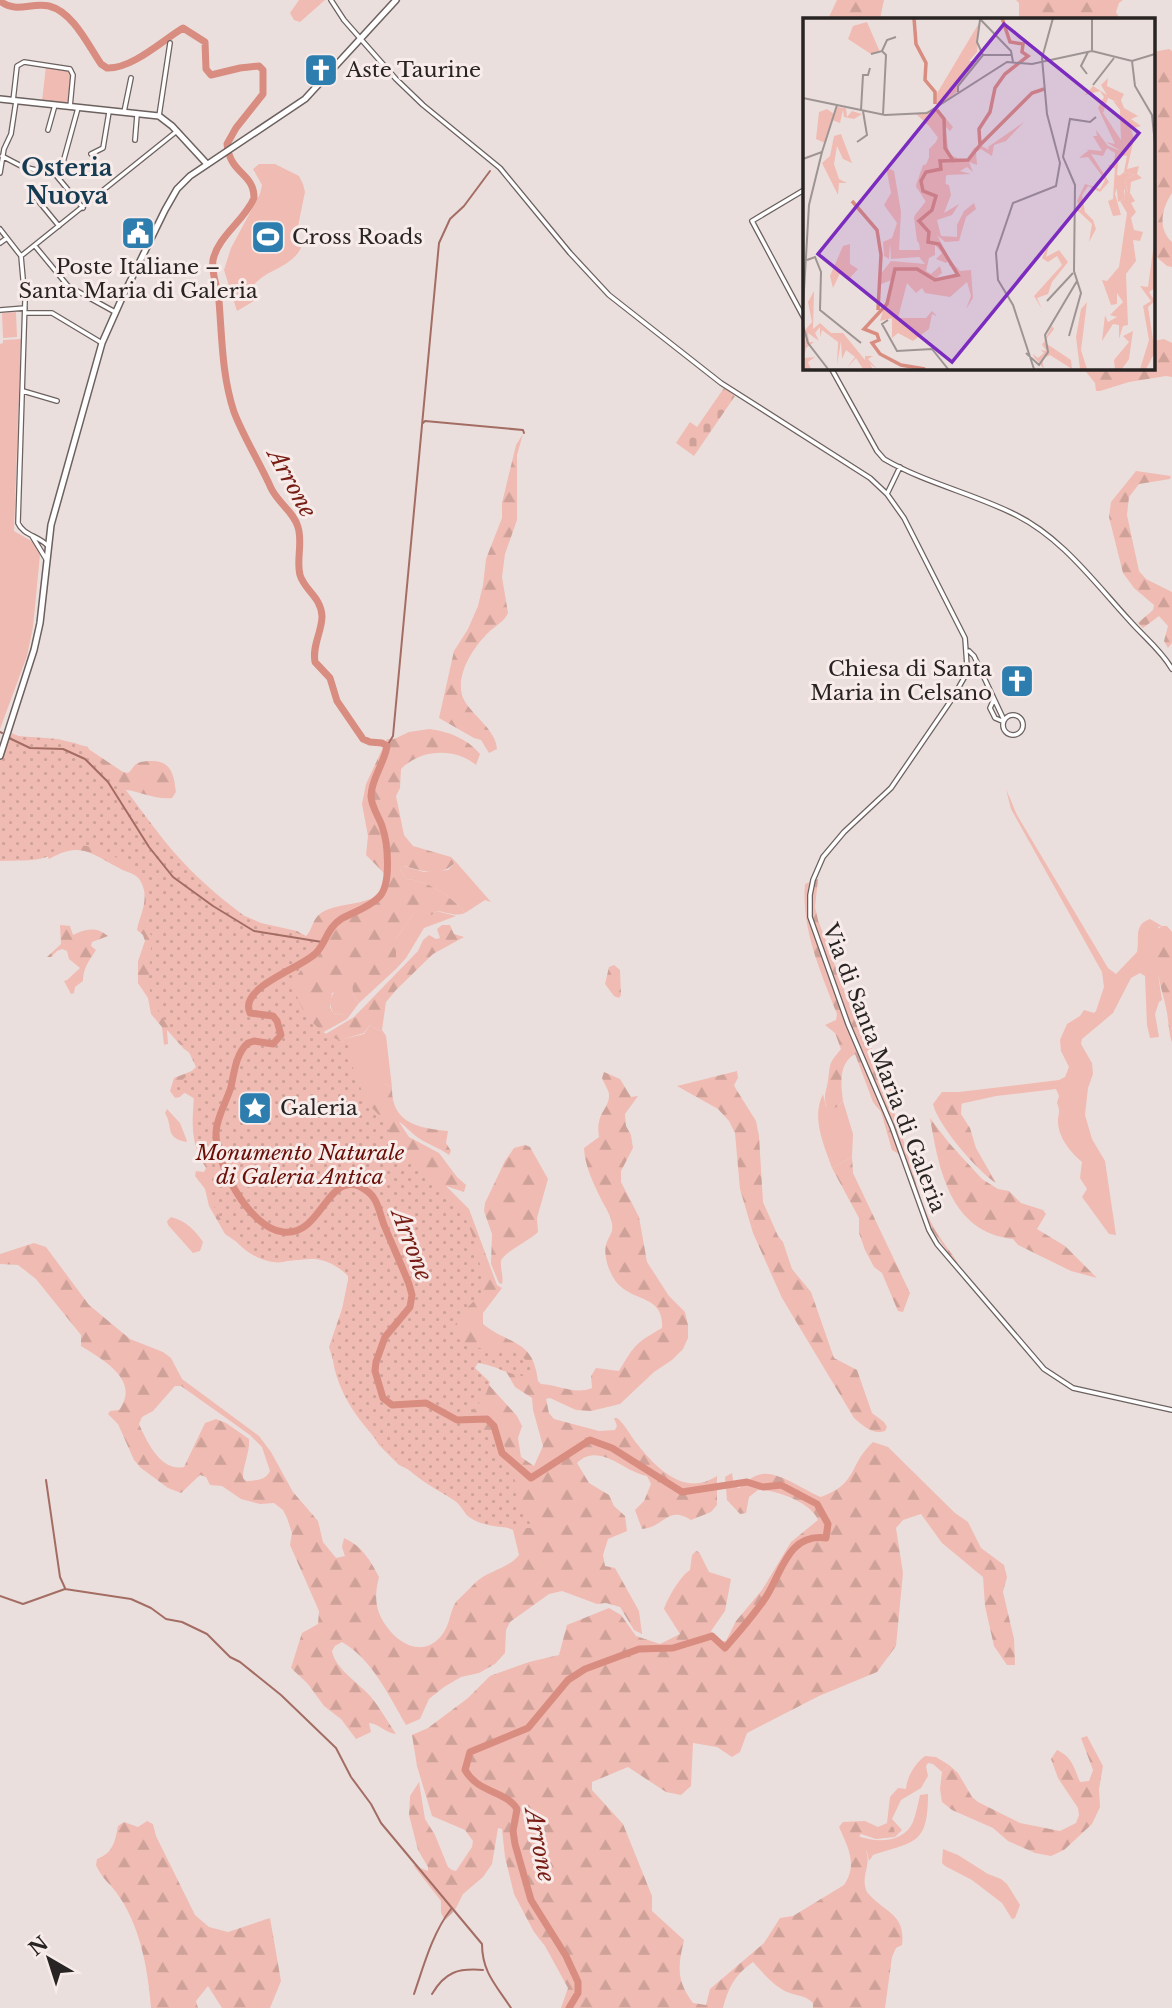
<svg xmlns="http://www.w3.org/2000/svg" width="1172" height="2008" font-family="'Libre Baskerville',serif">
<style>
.green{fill:#f0bbb2}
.forest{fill:url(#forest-firs);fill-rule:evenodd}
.cemetery{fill:url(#cemetery-stones)}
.park{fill:url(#park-dots)}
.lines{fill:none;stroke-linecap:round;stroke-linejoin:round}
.stream{stroke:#a46d64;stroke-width:2}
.river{stroke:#d98c80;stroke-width:7}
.minor-casing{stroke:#6b615f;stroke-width:6}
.major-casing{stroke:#6b615f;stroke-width:8}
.minor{stroke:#fff;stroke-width:3.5}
.major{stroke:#fff;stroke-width:5}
.labels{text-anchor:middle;stroke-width:6;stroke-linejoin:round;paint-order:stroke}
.poi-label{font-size:21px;fill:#282423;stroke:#f8ecea;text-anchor:start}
.street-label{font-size:21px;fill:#282423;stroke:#f8ecea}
.park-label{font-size:21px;font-style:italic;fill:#6a0e08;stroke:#f8ecea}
.water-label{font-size:23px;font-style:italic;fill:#771d14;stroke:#f8ecea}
.quarter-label{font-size:24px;font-weight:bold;fill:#153b53;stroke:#f8ecea}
.inset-river{fill:none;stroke:#d98c80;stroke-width:3.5}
.inset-road{fill:none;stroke:#9d9493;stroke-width:2}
.view{fill:#7b2cbf;fill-opacity:0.15;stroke:#7b2cbf;stroke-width:3.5}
.inset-edge{fill:none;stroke:#282423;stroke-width:3.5}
</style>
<defs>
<pattern id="forest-firs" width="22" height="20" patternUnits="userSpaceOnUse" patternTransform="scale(1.75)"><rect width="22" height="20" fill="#f0bbb2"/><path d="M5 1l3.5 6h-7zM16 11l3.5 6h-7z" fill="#cea199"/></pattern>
<pattern id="cemetery-stones" width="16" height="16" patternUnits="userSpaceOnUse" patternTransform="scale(1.75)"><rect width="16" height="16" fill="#f0bbb2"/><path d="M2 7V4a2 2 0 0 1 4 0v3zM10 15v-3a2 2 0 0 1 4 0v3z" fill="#cea199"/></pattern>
<pattern id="park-dots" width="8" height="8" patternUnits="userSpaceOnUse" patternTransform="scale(1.75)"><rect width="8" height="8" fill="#f0bbb2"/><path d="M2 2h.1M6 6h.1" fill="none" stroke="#cea199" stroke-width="1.8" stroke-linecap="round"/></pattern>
</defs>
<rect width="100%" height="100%" fill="#ebdfdd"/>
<path class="green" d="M299,0H325L300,22L294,20L290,13Z
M46,66L66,69L71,72L68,104L42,101Z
M259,164H275L299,176L303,184L305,192L297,231L301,248C290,269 267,268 252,287L259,298L237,311L224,270L231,248L260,194L262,185L253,169Z
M16,312L17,337L3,338L2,313Z
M21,339L14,531L33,542L40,555L33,627L27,656L0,729V344L3,343V340Z
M1006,789L1017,815L1108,968L1116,974L1137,952C1140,938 1133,925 1150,919L1162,926L1158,927V974L1162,1000L1159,1002L1155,1014L1159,1037L1150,1038L1147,1025L1145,976L1140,973L1131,978L1113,1013L1082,1039L1081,1044L1092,1063L1093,1074L1088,1088L1085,1115L1092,1139L1105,1161L1116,1235L1109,1234L1082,1197L1087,1189L1080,1178L1082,1162C1070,1152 1057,1136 1058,1119C1059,1112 1060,1110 1057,1103L1059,1096L1056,1089L996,1096L960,1104L959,1092L1059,1080L1065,1077L1069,1067L1061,1051L1060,1040L1067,1024L1080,1016L1084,1010L1094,1013L1096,1011L1104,987L1102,972L1011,809Z
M456,862L491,902L485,900L465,913C451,896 429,881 407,879L400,870L403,866L424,872L448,870Z
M419,910L432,915L436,911L456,916L424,928L406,958L396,969V939L413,914Z
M348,976L354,979C352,989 352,996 359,1003L347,1019L345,1015L333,1013C325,996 338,988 348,976Z
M370,1025L379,1031L382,1030L386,1036L392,1087L384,1084L366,1099L360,1101C353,1081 339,1060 344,1039L364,1034Z
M823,1094L826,1107H837L843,1101L853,1134L852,1157L832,1168C824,1145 811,1118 823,1094Z
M167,1109L180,1123L187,1141L186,1142C164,1137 174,1128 165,1113Z
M171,1217C186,1221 194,1229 203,1242L200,1251L193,1253L168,1225L167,1221Z
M925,1756L936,1757L949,1765L942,1772L933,1764L928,1763L926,1766L928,1776L921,1788L901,1800L892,1819L902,1830L895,1837L893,1828L887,1823L890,1797L898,1788L906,1789C907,1777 915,1763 925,1756Z
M928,1794C928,1845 915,1841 873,1855L869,1861L867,1852L857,1838L858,1836C876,1843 904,1843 913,1822C916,1814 918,1804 920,1795Z
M943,1849L958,1855L988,1874L1001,1879L1007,1884L1020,1905L1015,1918L1012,1919L1002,1903L972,1880L945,1866L942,1863Z"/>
<path class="forest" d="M837,0H884L880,19H828Z
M1016,0H1123L1119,3L1116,12L1120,19H1022L1019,17V3Z
M1169,49L1172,51V193C1162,208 1157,228 1172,242V267L1167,266L1153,254V189L1157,181L1153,169V52Z
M1164,339L1172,343V377L1166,376L1129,382L1100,391H1096L1095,383L1083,368H1153V341Z
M523,434L517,455V520L505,554L502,577L508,613C505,621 495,626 489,632C473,647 453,678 464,700C473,716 496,730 497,749L489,753L481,740L474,738L439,718L454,651L468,629L478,606L483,585L486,559L502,518V503L516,445Z
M1136,471L1171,476L1170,479L1139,484L1129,497L1127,515L1139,571L1146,579L1172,592V643L1168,648L1164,641L1168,626L1159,616L1143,628L1138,623L1153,610L1154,605L1134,588L1123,573L1109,517L1111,502Z
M429,729C448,731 468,739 480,754L476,765C455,747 420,749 401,769L400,788L396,796L404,835L413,846L451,857L456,862C440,878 423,871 404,866L400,870L407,879C429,881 451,896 465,913C454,917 448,912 436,911L432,915L419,911L413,914L396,939V969L359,1003C352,996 352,989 353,979L348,977L343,989L332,993L330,1008L333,1013L345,1015L347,1019L315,1037H310C299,1017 292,1006 291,982L287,980L270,992L261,1001C274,1007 282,1014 290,1025C308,1053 260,1050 248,1059C240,1066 236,1079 235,1089L253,1099H286L300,1087L319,1038L354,1017L418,951L423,940L429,935L436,939L440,938L437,929L442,925H450L454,934L464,937L433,954L396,990L386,1002L382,1030L379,1031L370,1025L364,1033L344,1039L343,1056L347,1068L337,1082L334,1096L312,1121L309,1130L332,1176L328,1183H317L312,1194L322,1217L345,1204L359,1200L358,1191L348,1175L357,1167L373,1171L383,1177C391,1203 396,1228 401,1254C404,1270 413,1287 419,1302L462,1293C474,1273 472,1263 466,1242C453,1202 433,1188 403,1163C393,1155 388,1138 375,1143C370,1157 360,1167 344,1167C336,1156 335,1142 344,1131L362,1133L354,1121L349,1104L352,1101L366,1099L368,1088L372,1085L378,1087L384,1084L392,1087C391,1123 418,1128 448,1131L446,1143L451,1151L449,1155C438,1147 427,1144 417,1137C410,1132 406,1126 399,1122L409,1137L439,1153L457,1177L466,1185L464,1192L446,1186L469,1209L497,1285L502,1288L483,1313V1324C510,1346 533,1338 538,1381L541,1384C559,1385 574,1395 592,1388L591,1376L596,1368L619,1371C635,1345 634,1344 662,1328C664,1296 636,1302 619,1285C610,1276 603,1257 606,1245C608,1237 614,1232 612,1224C611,1215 605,1207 601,1199C593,1182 585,1167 584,1148L599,1137C595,1112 610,1109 609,1094C608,1089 604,1083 602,1078L604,1072L620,1079L631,1097L638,1096L625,1114L626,1126L631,1135L633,1148L621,1171V1182L639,1217L647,1262L669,1296L685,1312L688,1325V1338L683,1349L672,1360L654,1372L620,1404L591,1411L576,1410L550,1398L546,1399L549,1413L554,1419L599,1431L615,1430L617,1426L614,1418H617C626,1425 630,1436 638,1445C657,1469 685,1497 717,1476V1505L711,1512L691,1520C667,1505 665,1527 642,1529L635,1510L644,1501L651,1484L647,1476C624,1472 599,1441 577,1463L589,1483L609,1495L614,1506L625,1516L627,1531L608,1539L603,1555L605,1566L615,1568L639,1611L642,1634L634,1630L620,1607L606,1603L597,1604L562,1591L549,1594L510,1622L506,1630L505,1653L495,1664L479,1673L461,1677L444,1687L429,1699L420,1719L406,1725C389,1696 372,1659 342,1642L335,1646L332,1651C335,1669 359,1683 371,1697C380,1708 388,1722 396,1734C385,1733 380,1724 369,1723L371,1732L356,1739L341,1719L324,1706L308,1684L291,1668L302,1633L318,1624L319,1611L290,1545L292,1533L287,1518L283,1510L274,1503L260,1504L241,1499L222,1486L210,1485L206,1477L200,1475L181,1493L168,1488L141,1468L134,1460L118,1424L108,1414L110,1411L119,1410C141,1380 103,1360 81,1346V1335L36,1279L18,1265L0,1264V1254L34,1243L46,1247L89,1305L130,1339L163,1352L171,1358L182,1379L259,1436L271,1452L293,1492L318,1521L323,1542L336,1558L345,1556L342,1547L344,1538C362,1546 370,1560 379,1577C374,1597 375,1611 387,1627C402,1648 428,1657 444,1632C450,1623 450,1611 456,1602C462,1596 469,1589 475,1583C489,1570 508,1569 519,1555L513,1530L467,1511L445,1487L399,1465L379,1445L342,1389L329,1347L342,1309L348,1280V1271L339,1264L322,1258L274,1262L257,1256L225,1234L209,1206L205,1189L195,1176L196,1171L204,1172L206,1168C190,1142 192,1125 194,1096L185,1092L180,1097L175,1098L170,1091L174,1078L197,1069L202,1061L184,1049L167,1030L168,1044L164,1045L162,1027L151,1014L148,998L138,983V961L145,941L143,935L137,930C140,914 150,899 141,882C137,873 127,873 119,868C90,853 81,841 49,859L46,853L52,843L53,828L46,824L47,816L52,811L67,815L68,833C83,848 110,837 129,853L133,847L93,778L96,773L91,776L93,796C86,807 73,815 61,810L65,806L63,801L72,785L57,754L54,753L37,760L29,757L11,744L6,746L11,733L21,737L44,738L75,743L90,750L123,772L128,773C131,771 133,767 135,765C139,761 147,761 152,761C172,761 174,776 176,792L172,798C154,800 137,790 119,789L153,838L208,891L238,913L261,923L297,931L306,936C313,929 312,919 321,913C340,900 383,908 388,880L382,871L366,855L368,836L362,804L366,784L387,739H394L409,732ZM174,901L189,921L198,919C207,925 222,940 230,944C243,951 260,942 274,949L275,953L270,955C267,963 267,969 261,975C255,981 248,982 241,986C221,1000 226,1012 234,1030L231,1035L220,1029L206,1013L196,1030L180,1024L175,1025L166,1016L169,983L151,979L175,940L168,931L163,909ZM474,1355L503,1366L515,1387L532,1398L533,1410L543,1446L534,1466L521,1457L518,1438L522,1426L517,1416L470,1364L469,1356ZM175,1386H181L250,1435L262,1447L270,1471C265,1481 256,1480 246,1481L243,1478C243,1464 250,1453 249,1439L226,1423L216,1419L205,1423L184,1467C161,1472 147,1442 139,1424L142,1417L153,1411Z
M818,879L815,907L818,920L852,1011L891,1085L892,1093L899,1096V1105L892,1107C908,1146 914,1190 933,1226C940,1239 950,1251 958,1263L956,1264L928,1224L905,1158L892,1150L881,1112L873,1102L855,1054C838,1064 841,1084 843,1101L837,1107L828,1110C822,1098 826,1093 828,1081C831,1061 828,1065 841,1049L835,1033L825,1025L836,1020L837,1014C821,973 801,929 805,884Z
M60,925L70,926L73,935C85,929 96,926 108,936L92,942L91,946L96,950C89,961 83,968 83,981L75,987L74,993L71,994L64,981L67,980L80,968L69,959L67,951L62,949L57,951L51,957H47L61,944Z
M1162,926H1167L1172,932V1043C1168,1031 1169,1020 1166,1008C1164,997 1160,986 1158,974L1154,971L1151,949L1153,932Z
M614,965L620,970L621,995L619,998L614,996L605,984L609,967Z
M737,1071L738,1078L734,1085L736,1089L756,1121L759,1136L763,1202L778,1236L783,1242L792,1269L811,1292L834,1358L857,1370L872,1413L884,1422L887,1427L885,1431C873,1435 863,1426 854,1418L782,1298L753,1233L740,1189L735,1133L729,1121L718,1109L677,1086Z
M942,1092H959L962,1097L961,1114L970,1128L976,1148L996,1183C978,1172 937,1124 933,1104Z
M930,1118L949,1143L982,1179L998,1189L1009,1191L1021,1203L1043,1210L1046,1214L1037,1229L1065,1246L1097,1278L1071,1271L1018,1245L1013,1239C950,1232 939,1170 930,1118Z
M525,1145L530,1147L548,1179L537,1218L538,1232C530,1240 503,1253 501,1261C500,1268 504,1277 502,1284L499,1283L491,1264L492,1234L484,1211L485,1203L505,1161L514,1148Z
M852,1157L853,1173L910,1293L903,1312L898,1311L882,1273L874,1267L865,1250L859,1233V1218L832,1168Z
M873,1442L888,1447L955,1513L968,1522L981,1548L1004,1565L1007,1577L1003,1592L1014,1639L1015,1665H1007L994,1646L985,1606L983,1577L942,1543L921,1514L903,1520L896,1528L903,1573L896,1646L877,1672L819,1696L747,1733L740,1752L732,1757L717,1747L693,1743L691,1786L681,1795L666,1792L628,1767L592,1782V1790L623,1824L652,1896V1911L684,1940C678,1967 676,1980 693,2003L706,2005L710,1989L764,1943L780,1918L793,1916L844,1885C858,1865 848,1847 839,1827L843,1822L865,1821L878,1827L887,1823L894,1828L895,1837L876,1839L861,1834L858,1838C879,1862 858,1872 867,1892C884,1913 906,1913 902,1945L896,1948L892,1957L885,2008H813V2003C805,1995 797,1996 787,1992C773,1985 763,1973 753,1962C735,1975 729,1986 723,2008H561L568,1988L545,1946L534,1932L514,1894L505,1857L502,1829L498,1828L492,1864L483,1877L463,1894L455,1910L445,1920L441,1913V1901L413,1865L428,1871V1867L418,1850L409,1815L410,1796L419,1782L425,1819L435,1835L448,1867L452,1870L456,1871L472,1847L473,1841L465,1830L432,1816L417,1766L412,1735L428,1728L468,1698L490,1676L529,1662L559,1655L567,1625L609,1608L621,1615L636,1636L660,1644L680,1634L664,1609C667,1599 681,1575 690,1570L692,1555L696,1551L699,1552L709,1572L731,1579L725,1611L711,1631L716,1641H726L736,1621L762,1590L791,1542L818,1520C812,1503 775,1489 758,1490L749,1497L746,1513L740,1514L727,1500L725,1477L732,1473L734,1486L739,1488C745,1484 751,1477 758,1475C775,1468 805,1491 821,1497C859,1483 848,1465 873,1442Z
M1087,1736L1103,1766L1099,1789L1100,1807L1092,1824L1064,1850L1051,1856L1035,1853L1008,1841L993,1828L952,1810L942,1802L940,1789L942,1772L949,1765L958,1773L972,1797L978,1802L1020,1823L1060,1831L1076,1823L1079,1815L1078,1808L1058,1778L1051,1759L1057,1750C1072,1757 1074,1767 1080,1782L1089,1781L1093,1770L1081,1738Z
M147,1821L153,1824L156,1836L195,1915L209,1927L228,1932L270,1918L281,1981L270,2008H222L208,1986L196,2001L198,2008H151C148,1969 140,1924 116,1892C107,1880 103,1880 96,1865L97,1859C113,1853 115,1842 118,1826L124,1822L138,1827Z"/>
<path class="cemetery" d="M724,388L735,396L694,456L676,443L690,422L697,427Z"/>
<path class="park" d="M9,732L17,736L58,739L88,747C92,759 107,767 116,778C139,805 158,836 182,861C203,884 227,903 251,921C269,933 324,926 318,959C310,964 300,968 297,977C290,995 308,1021 322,1031C331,1038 343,1040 351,1048L350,1053L344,1054L355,1071L365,1101L388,1124C387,1152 428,1159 431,1184C461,1199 472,1227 478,1258C480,1266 485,1276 484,1285C481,1303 449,1314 456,1334C463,1353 496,1347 511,1351C520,1353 526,1360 532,1367L526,1376C508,1376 496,1365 478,1363L475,1368L490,1382L486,1394L460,1427L495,1432L512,1457V1469L521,1508L533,1528C513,1528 486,1529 469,1517C464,1513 461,1505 455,1501C442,1492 427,1485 415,1475C377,1444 332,1399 332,1347C332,1333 341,1325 345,1313C348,1302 350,1291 352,1281C341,1266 324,1258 305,1258C294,1258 283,1264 273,1262C243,1258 224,1229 213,1204C206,1188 211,1181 208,1167C205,1155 197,1144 195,1131C193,1120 199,1111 195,1099L185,1093L178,1094L175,1087L196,1067L187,1048L172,1033L155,1006L148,985L152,936L145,928L146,885C128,862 99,841 68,846C60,848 55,854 49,856C35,862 15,860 0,861V760Z"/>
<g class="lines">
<path class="stream" d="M423,423L425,421L523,430L524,433
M0,732L2,733
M9,738L30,748L63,749L85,759L108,782L149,847L173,877L213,906L254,931L322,942
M387,746L393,736L439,243L450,219L464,206L490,171
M46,1480L60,1577L65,1588
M0,1596L23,1604L65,1589L131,1599L151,1608L166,1619L182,1622L207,1634L230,1657L240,1662L281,1695L336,1748L351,1777L371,1804L381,1823L482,1944C482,1972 496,1985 511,2008
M414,1994C424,1965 432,1934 451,1909
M432,1994C445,1972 458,1968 483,1970"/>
<path class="river" d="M0,1C16,14 31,2 49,6C73,12 88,45 101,64L107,68C132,69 163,40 183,28L205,42L206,69L211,75L240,68L259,66L263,70V94L236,128L227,144C230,175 254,172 254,198C245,220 218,236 213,260C211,274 218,287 219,301C222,338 222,376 234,412C244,438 260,463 271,488C278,503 294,512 298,527C303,543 296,560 300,575C305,591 321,597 322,616C322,632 312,645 315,662L330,678L337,701L363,739L370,742L382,743L387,746C385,762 371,779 371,796C371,806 379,817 382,826C388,843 392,886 378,898C368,908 353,912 341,919C327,928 326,943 316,953C302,968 238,987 250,1013L273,1016L277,1021L281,1035L273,1044L254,1041L248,1043C236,1053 234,1073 231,1087C226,1103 217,1116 216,1132C215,1163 249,1228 283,1232C321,1237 326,1174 359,1186C365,1189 372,1194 375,1200C379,1207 381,1217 384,1225C392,1244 401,1264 409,1284L412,1295L410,1307L385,1337L376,1362L375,1371L383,1398L392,1405L426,1403L457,1420L487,1419L494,1426L502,1453L531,1478L590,1440L612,1448L682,1492L747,1482L763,1487L781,1485L817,1504L828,1524L826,1538C788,1533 782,1572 766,1597C754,1615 739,1632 725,1648L712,1636L673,1648L639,1649L585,1669L568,1680L528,1728L470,1752L465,1770C479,1794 505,1790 517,1809L513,1831L515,1844L531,1900L566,1956L578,1982V1993L569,2008"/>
<g class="minor-casing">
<path id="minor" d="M331,0L344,20L396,79L423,105L500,168L570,253L609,295L721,383L870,478L887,494L904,518L965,638L967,666L964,678L952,699L891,788L844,832L823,857L813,880L810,895V917L848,1024L892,1127L929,1230L937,1244L1044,1369L1073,1388L1172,1410
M13,101L17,66L24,62L70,69L73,75L70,107
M124,112L131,78
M159,116L170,43
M48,130L55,105
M135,140L137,115
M91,154L103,148L109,112
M2,156L23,167L55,174L83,208
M0,173L4,149L11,134L16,101
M59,177L78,108
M804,190L752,221L804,318
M36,198L59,226
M0,229L21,256L25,301L18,523C23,535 39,536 48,546
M0,243L7,238
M35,246L68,286L115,312
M21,256L177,131
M0,310L25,308
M26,313H52L102,343
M831,368L877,451L884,459C923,482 971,493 1012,513C1061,536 1094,582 1130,621C1145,638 1161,650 1172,669
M23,391L57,401
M887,494L900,467
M32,536L46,559
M969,651L974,656L1003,718
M994,699L990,708L995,718L1002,721
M1003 725a10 10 0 1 1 20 0a10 10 0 1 1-20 0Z"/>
</g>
<g class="major-casing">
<path id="major" d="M0,99L159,116L172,126L207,164
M0,756L34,650L40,623L51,525L102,343L122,298L165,210L177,189L190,176L305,99L396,0"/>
</g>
<use href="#minor" class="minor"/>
<use href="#major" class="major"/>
</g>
<defs>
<g id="church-square" transform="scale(1.75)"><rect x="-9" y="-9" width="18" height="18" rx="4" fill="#2d7eaf" stroke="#f8ecea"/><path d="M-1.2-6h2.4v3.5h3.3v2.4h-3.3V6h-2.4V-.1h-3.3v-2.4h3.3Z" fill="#fff"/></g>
<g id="civic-square" transform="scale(1.75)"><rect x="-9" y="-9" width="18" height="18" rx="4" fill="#2d7eaf" stroke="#f8ecea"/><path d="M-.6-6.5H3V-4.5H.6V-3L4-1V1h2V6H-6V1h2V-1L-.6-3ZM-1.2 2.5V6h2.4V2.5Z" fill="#fff"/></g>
<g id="stadium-square" transform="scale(1.75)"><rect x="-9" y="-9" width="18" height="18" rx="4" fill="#2d7eaf" stroke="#f8ecea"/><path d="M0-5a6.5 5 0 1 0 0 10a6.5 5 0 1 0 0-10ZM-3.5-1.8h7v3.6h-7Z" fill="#fff"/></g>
<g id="sight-square" transform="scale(1.75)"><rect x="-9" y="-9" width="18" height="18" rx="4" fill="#2d7eaf" stroke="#f8ecea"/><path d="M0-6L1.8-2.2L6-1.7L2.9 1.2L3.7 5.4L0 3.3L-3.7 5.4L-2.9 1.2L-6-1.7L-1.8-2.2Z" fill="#fff"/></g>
</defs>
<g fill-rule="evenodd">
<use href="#church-square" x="321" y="70"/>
<use href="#civic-square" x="138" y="233"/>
<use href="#stadium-square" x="268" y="237"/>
<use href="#church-square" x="1017" y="681"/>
<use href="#sight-square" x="255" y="1108"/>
</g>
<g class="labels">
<g class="poi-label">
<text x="346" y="77">Aste Taurine</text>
<text x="292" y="244">Cross Roads</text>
<text x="138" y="274" text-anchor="middle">Poste Italiane –<tspan x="138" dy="24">Santa Maria di Galeria</tspan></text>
<text x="992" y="676" text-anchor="end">Chiesa di Santa<tspan x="992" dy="24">Maria in Celsano</tspan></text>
<text x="280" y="1115">Galeria</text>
</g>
<g class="street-label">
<text transform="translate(884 1068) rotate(69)" y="7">Via di Santa Maria di Galeria</text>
</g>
<g class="park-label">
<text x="300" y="1160">Monumento Naturale<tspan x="300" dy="24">di Galeria Antica</tspan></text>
</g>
<g class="water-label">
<text transform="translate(292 483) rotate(61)" y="8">Arrone</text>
<text transform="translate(412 1245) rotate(69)" y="8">Arrone</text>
<text transform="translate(540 1845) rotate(79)" y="8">Arrone</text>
</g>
<g class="quarter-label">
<text x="67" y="176">Osteria<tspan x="67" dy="28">Nuova</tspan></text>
</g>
</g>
<g transform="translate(803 18)">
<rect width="352" height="352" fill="#ebdfdd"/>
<path d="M64,4L77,34L68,36L45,21L50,8ZM176,5L174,34L166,43H174L154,68L155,73L134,90L133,77ZM34,89L43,90L44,99L49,93L59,96L51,101L41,99L40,92L37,105L29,102L22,125L13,121L16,94L24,91L31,96ZM321,154L331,157L322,162L325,176L321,171L322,180L315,184L313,161ZM249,308L251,311L241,324L268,342L269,351L247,337L239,341L241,351L231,339L230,336L235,340L241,335L238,332L244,333L239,327Z" fill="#f0bbb2"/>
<path d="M305,60L304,68L321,76L318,82L321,90L335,98L328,101L338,108L328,111L331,121L324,151L336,148L334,156L339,160L328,164L327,175L332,183L328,185L333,194L328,200L331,212L340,214L337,223L330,222L333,243L323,256L325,307L320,308L316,321V307L310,306L299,323L302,297L305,304L314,299L307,297L320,284L314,275V286L308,287L299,262L304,263L316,249L324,195L317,183L322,180V171L325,175L322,162L331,157L321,154L324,138L316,137L314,157L318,158L312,176L318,197L310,198L305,183L310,181L312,150H308L305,147H311L312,135L304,130L300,138L288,136L306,164L297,174L285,168L279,177L282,194L290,202L293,211L286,224L289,206L274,192L278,191L274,183L282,166L297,171L302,162L285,139L276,140L286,132L279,131L299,133L290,118H294L293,112L305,128L318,133L303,124L312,126L295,90L301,79L297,73L282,77L290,68L304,77L298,67ZM305,80L316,85L310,83L317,92L318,122L300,95ZM135,91L150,109L147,113L142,108L146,136L162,144L171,130L177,127L186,132L185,129L221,104L203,123L191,127L189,138L178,131L173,134L174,147L166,144L170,154L164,149L157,153L168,156L144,157L139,165L146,167L148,177L141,195L156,186L149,197L134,202L138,218L154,219V207L161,193L171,185L173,191L163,199L156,223L142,224L134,217L147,241L143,245L133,241L139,235L132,227V237L126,240L123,253L128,256L137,248L139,255L132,261L154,256L151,248H146L147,242L157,253L168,252L170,280L163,291L168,278L164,264L147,279L122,275L119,270L113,275L104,265L95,300H123L129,293L134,298L129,296L126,311L110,323L95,315L89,320V300L77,303L89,262L75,267L76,258L88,243L122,246L116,239L88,241L87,225L86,241L81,238L80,224L89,220L94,205L81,187L88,175L83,149L91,153L98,194L96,232H117L112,197L123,184L113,167L120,147L126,146V131L136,121L127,109ZM38,116L49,145L40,141L34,128L31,146L36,161L44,165H36L35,177L19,145L27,138L31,118ZM352,218V270L346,274L352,283L345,289L352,334L343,351H337L346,322L340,288L348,283L337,268L345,269ZM248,219L243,239L256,232L265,244L249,264L245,276L234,280L239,291L231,278L259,247L254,238L245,244L239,240ZM47,226V246L55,251L45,262L38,253L30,270L27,258L40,228ZM11,273L10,311L17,305L28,315H40L62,342V338H70L65,341L74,351L67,346L70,351H60L53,340L44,350L52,339L43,332L39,341L38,323L34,347L35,324L19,312L17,319V309L12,315L16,323L5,315L6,324H11L3,330L1,340L12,339L5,344L8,351H0V309L3,324V311L9,304L5,284ZM284,284L278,332L284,351H277L273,319L278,291ZM330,313L326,341L319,351H312L311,342L326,324L320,318Z" fill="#f0bbb2" fill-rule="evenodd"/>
<path d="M135,91L142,100L143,128L150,143L143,150L142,190L130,201L136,212L130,206L123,212L121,230L114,223L111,199L123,183L113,169L136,117L113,96Z" fill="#f0bbb2"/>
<path class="inset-river" d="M111,0L113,26L123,45L122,62L132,74V86M134,92L141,101L142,130L151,144M177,127L229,75L241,71M49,183L74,212L78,237L75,292M122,351L98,347L77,336L69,325L76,322L74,316L61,311L84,286L92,251H114L132,262L155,257L136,226L125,224L126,214L116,203L129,192L133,178L120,173L118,163L123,154L138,151L137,143L165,142L177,127L176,111L187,94L192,70L202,56L225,38L219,34L220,26L207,24L199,0"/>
<path class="inset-road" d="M176,0L208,33L210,44M289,32V0M79,33L84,22L93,19M68,36L79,33L83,37L80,97M180,37H209M329,43L332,68L349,97L352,126M284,56L278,48L285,34M290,67L311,40M155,74V68L180,37L174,24L177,2M0,80L82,97L124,95L204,44L229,46L289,33L329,43L352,36M58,92L60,57H65L67,50M54,124L64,117L60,93M0,141L19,134L34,87M4,242L12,239L18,254L17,292L58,325M244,283L270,255M0,290L6,187L19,134M85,302L79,306L94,333L129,331L145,351M0,307L5,325L25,351M266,318L278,275L271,253L272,167L260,139L267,101L287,104L293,99M223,335L236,347L245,334L242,317L274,263M231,351L210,287L195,262L193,235L210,185L253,168L257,145L244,96L239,40L250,0"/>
<path class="view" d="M201,6L336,115L149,344L15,236Z"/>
<rect width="352" height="352" class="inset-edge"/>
</g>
<g transform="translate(49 1959) rotate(321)" stroke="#f8ecea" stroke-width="5" paint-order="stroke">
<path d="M0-5L12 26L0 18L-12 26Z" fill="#282423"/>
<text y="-10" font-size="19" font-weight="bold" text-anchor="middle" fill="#282423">N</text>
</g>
</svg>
